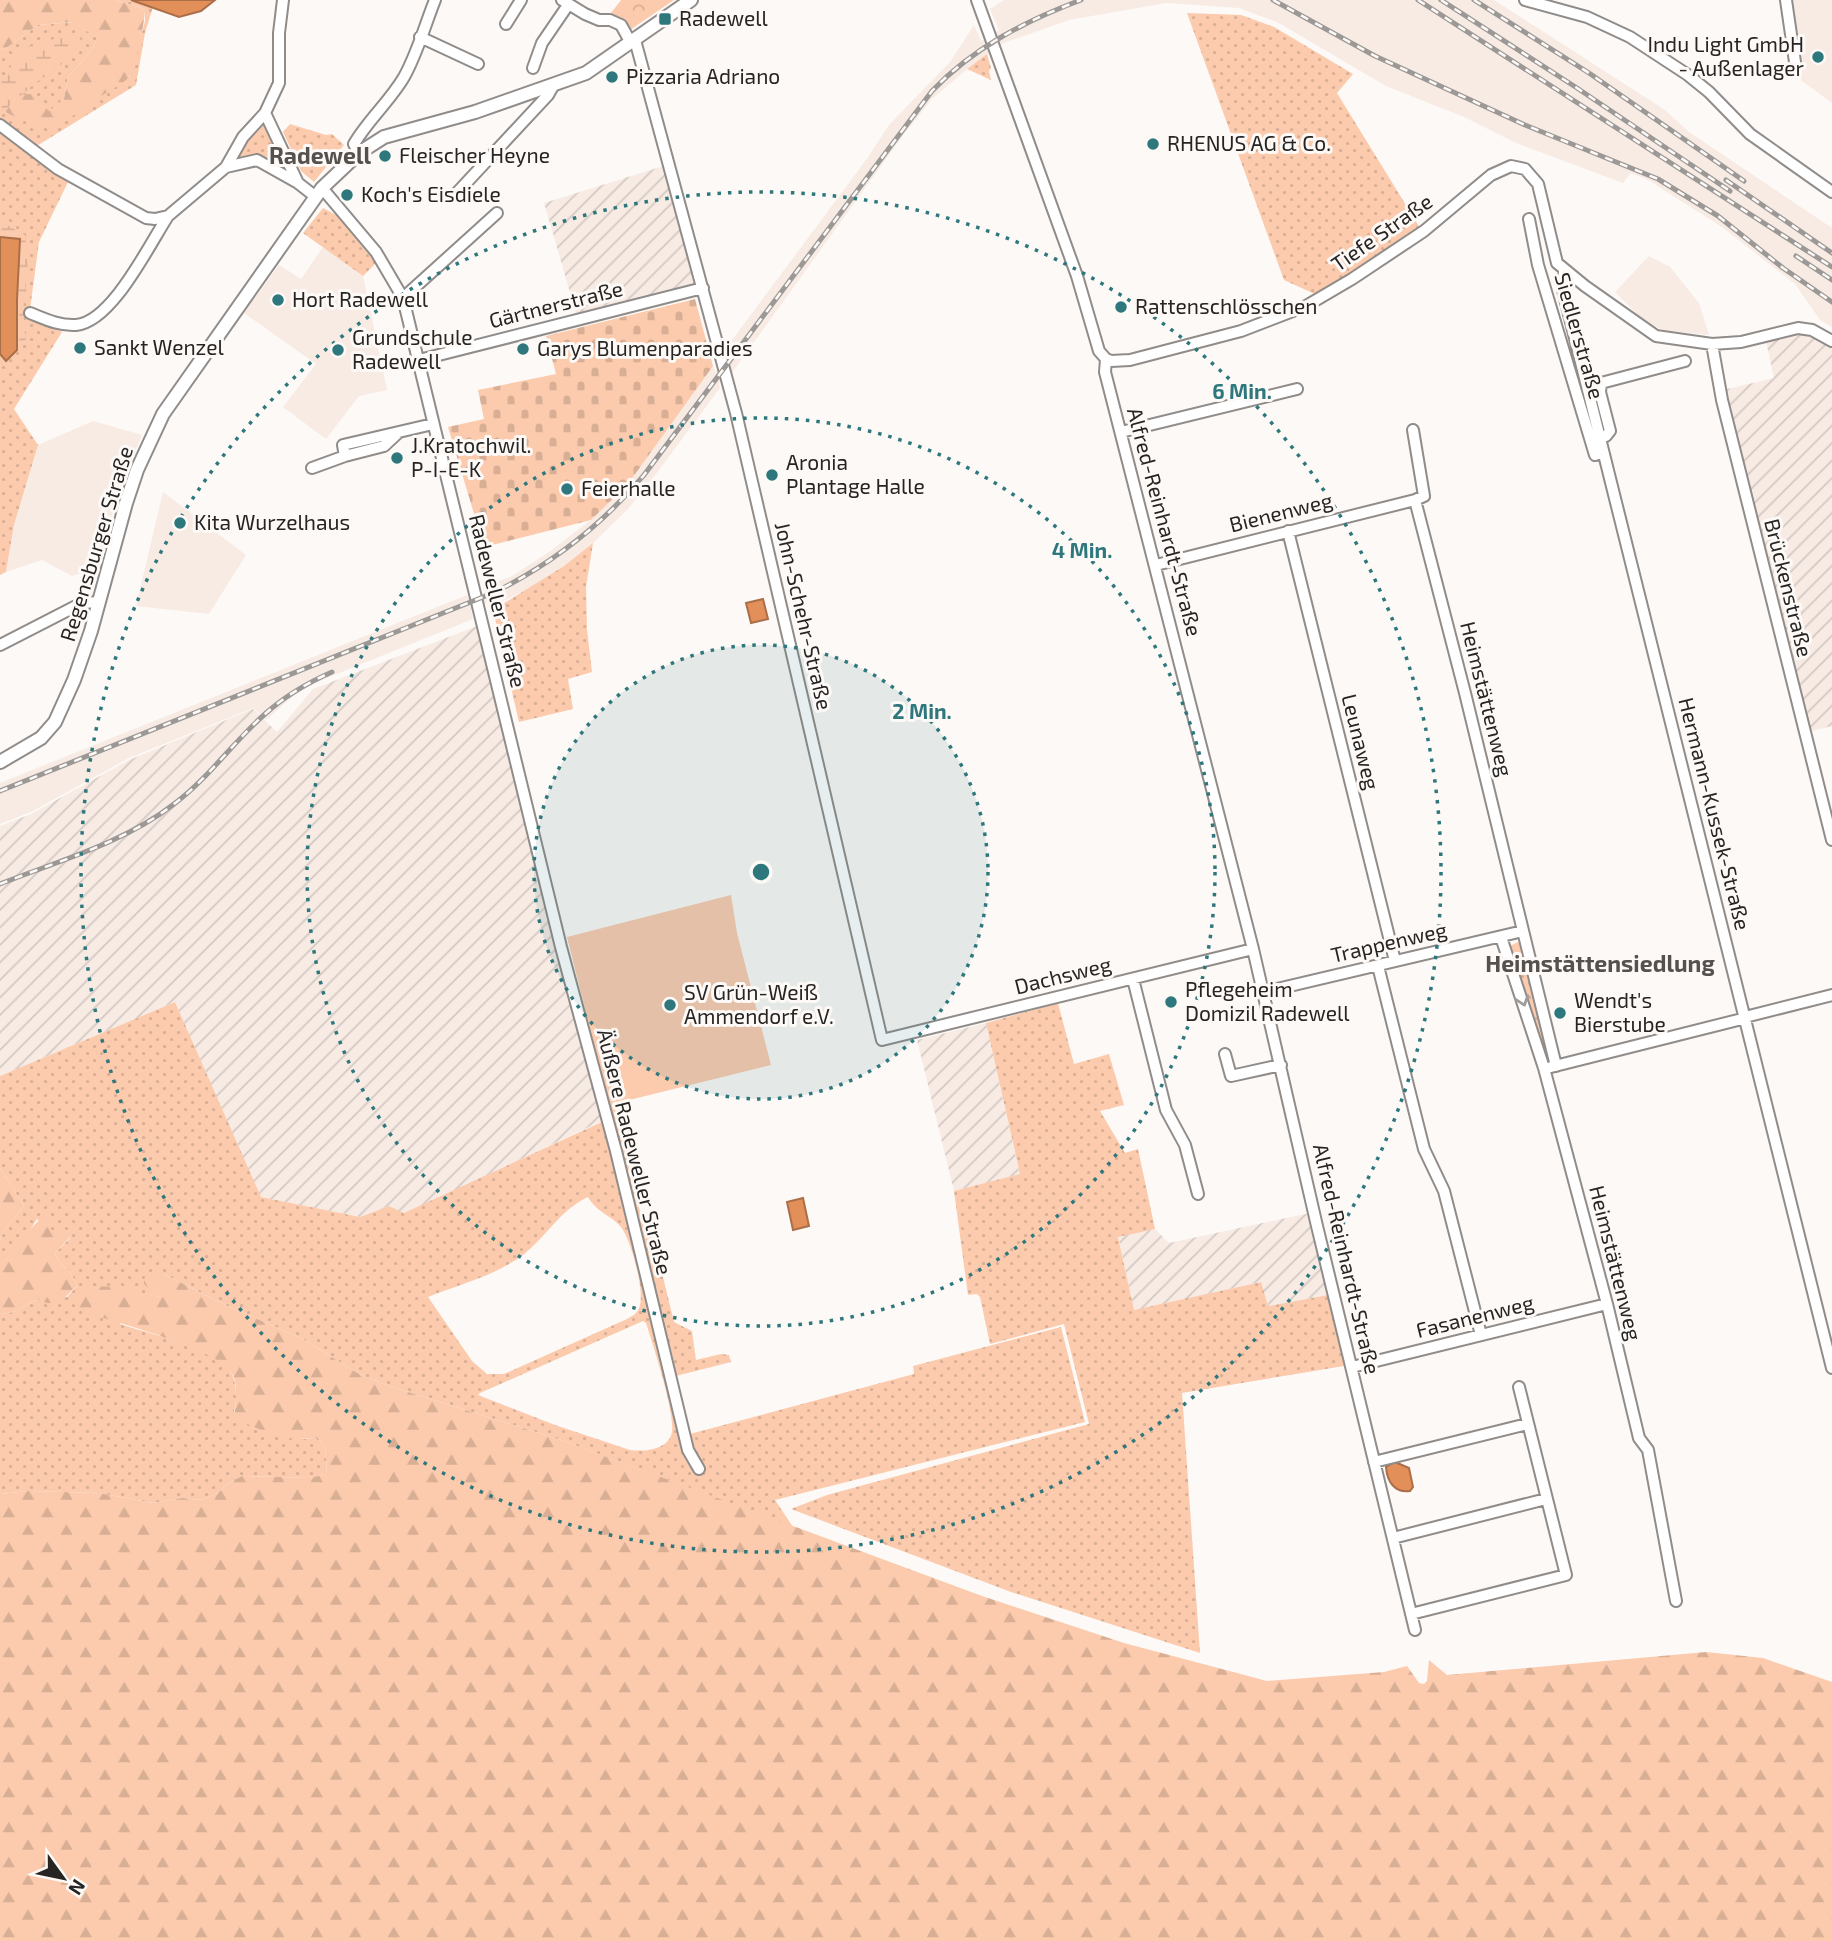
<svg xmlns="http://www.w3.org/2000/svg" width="1832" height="1941" font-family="'Exo 2',sans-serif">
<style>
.built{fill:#f7ebe4}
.industrial{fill:url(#industrial-furrows)}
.grass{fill:url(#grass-dots);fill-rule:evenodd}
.forest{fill:url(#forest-firs)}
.wetland{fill:url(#wetland-marsh)}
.cemetery{fill:url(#cemetery-stones)}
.park{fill:url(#park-crowns)}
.pitch{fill:#fccbad}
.water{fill:#e28f59;stroke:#aa6f49;stroke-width:2}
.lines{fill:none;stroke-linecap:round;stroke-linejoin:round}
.minor-casing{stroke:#908c8a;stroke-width:14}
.major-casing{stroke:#908c8a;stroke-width:16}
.minor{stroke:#fff;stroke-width:10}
.major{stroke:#fff;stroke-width:12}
.rail-casing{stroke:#9b9896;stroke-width:5}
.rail{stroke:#fdf9f6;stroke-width:2.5;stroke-dasharray:8;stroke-linecap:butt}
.oneway{stroke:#9d9d9c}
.ring{fill:none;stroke:#2e777d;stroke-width:3.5;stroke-dasharray:3.5 7}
.poi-dot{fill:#2e777d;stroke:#fdf9f6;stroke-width:2.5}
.labels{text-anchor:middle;stroke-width:6;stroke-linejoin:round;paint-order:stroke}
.poi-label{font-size:21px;fill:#262524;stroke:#fdf9f6;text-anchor:start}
.street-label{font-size:21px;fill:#262524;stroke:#fdf9f6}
.neighbourhood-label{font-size:23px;font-weight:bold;fill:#55514f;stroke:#fdf9f6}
.centre{fill:#2e777d;stroke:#fdf9f6;stroke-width:3.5}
.ring-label{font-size:21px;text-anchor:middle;font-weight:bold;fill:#2e777d;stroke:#fdf9f6;stroke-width:6;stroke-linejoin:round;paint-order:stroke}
</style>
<defs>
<pattern id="industrial-furrows" width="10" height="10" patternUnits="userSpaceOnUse" patternTransform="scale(1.75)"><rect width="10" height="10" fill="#f7ebe4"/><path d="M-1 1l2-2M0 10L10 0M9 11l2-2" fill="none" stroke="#d4c9c3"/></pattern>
<pattern id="grass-dots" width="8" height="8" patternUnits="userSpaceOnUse" patternTransform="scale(1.75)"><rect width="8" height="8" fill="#fccbad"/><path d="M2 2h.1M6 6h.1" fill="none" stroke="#d8ae95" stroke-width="1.8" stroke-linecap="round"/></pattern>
<pattern id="forest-firs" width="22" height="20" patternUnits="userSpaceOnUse" patternTransform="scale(1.75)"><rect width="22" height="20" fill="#fccbad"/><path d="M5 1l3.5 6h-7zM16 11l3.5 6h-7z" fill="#d8ae95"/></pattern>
<pattern id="wetland-marsh" width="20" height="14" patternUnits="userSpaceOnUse" patternTransform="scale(1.75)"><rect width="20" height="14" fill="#fccbad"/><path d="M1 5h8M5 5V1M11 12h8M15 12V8" fill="none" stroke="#d8ae95"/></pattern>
<pattern id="cemetery-stones" width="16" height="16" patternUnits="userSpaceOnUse" patternTransform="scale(1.75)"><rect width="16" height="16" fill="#fccbad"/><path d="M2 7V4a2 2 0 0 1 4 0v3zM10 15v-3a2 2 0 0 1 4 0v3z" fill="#d8ae95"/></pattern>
<pattern id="park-crowns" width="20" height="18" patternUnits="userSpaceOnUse" patternTransform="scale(1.75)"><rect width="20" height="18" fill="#fccbad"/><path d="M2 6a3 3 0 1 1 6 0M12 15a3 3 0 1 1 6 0" fill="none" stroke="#d8ae95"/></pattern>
</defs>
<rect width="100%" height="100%" fill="#fdf9f6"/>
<path class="built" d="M1004,0H1494L1665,110L1689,132L1832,228V327L1820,320L1795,284L1722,227L1648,180L1631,173L1623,183L1516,143L1464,117L1386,86L1277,22L1239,8L1166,3L1069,20L1004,43L967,69L932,99L904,134L731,374L729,369L719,383L720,388L653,478L628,509L593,543L564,566L528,589L489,608L487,603L471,610L473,619L312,684L293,696L266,720L253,708L129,758L31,812L0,824V783L467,595L468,598L485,592L484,587L512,576L549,552L591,520L628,484L713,366L715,372L727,355L726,348L866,160L889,125L950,62L974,25L981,41L999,30L990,9Z
M1789,0H1832V103L1802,81L1797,73Z
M323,247L363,276L387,390L359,396L326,439L283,407L316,364L244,313L279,265L301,279Z
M1649,256L1670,267L1699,303L1709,335L1663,330L1644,321L1615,292Z
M93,421L142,435L118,493L97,568L72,576L42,560L6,572L14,525L38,445Z
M163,492L246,555L209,614L136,606Z"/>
<path class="industrial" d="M670,164L703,288L578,320L544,203Z
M1798,328L1832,341V726L1804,733L1723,390L1774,378L1765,337Z
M480,625L606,1119L404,1214L389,1206L360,1217L260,1197L175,1002L0,1076V826L31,814L129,760L253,709L277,732L313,689Z
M986,1023L1020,1175L954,1191L917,1040Z
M1310,1213L1328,1295L1268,1306L1260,1282L1134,1311L1118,1236L1155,1229L1169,1243Z"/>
<path class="grass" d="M115,0H131L153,7L145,33L136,85L35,147L33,158L68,182L39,242L29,317L62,332L14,409L38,445L14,525L6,572L0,575V50L5,49L38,25L73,22L98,38L90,52L68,77L64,99L49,112L26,123L101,96L130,76L145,21V9Z
M1187,13L1241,15L1274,27L1353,74L1337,93L1420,228L1319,296L1284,280Z
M987,54L991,68L989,71L991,80L967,69Z
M262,121L283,165L259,156L237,157Z
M290,124L326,135L332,134L344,145L314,182L301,171L283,132Z
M323,208L336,215L376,263L363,276L303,233Z
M593,543L586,587L587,629L592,672L568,679L573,709L519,722L493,610L564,566Z
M1518,942L1521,944L1549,1057H1546L1509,953L1510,946Z
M175,1002L261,1197L360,1217L389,1206L404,1213L606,1120L603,1106L615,1103L633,1185L647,1237L653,1236L674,1322L692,1331L696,1360L721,1354L729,1355L731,1362L676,1376L690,1434L914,1374L913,1366L1061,1327L1085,1422L775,1500L793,1527L561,1440L386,1385L359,1374L301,1338L223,1304L164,1274L161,1297L136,1293L120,1324C147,1333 200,1345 222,1362C237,1372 238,1396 234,1412L303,1439H319L325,1448L327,1471L322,1475L310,1478L242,1476L228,1483L218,1493L201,1500L182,1498L153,1503L99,1493L28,1491L0,1494V1314L13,1312L38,1299L67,1297L77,1286C73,1271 59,1266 55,1253L70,1238V1230L50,1234L37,1219L21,1244L6,1260H0V1241L3,1232L24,1206L0,1168V1076ZM588,1197C596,1212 611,1215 621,1227C631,1240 646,1293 639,1308C637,1314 632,1316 627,1319L504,1374H487L472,1361L428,1297C461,1284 494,1276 523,1255C546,1237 560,1210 588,1197ZM643,1321L646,1323C653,1345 675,1412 672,1432C669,1450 644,1452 630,1450L555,1425L478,1395L480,1393Z
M1058,1003L1074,1064L1109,1054L1124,1105L1100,1111L1125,1153L1138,1149L1155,1229L1118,1237L1134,1310L1261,1282L1268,1306L1328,1295L1344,1366L1182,1393L1200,1653L1011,1592L791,1509L827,1495L1089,1424L1064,1324L990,1344L980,1297L977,1294L968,1295L954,1191L1020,1174L986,1023Z"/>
<path class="forest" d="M0,0H115L145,9C145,21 136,67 129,77C122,85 107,92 98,98C57,128 49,136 2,110L4,95L31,94L49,111L64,99L68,77L90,52L98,38L72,22L38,25L5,49L0,50Z
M0,1168L24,1206L3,1232L0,1241Z
M50,1214L51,1233L70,1230V1237L55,1253C59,1266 73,1271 77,1286L59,1303H47L38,1299L13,1312L0,1314V1260H6C21,1244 31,1222 50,1214Z
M148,1272L164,1274L223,1304L301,1338L359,1374L386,1385L561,1440L982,1596L1124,1643L1267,1681L1384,1672L1407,1666L1419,1683L1424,1684L1427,1681L1429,1660L1447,1675L1706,1652L1763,1658L1832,1682V1941H0V1494L28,1491L99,1493L153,1503L182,1498L201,1500L218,1493L228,1483L242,1476L310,1478L322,1475L327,1471L325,1448L319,1439L280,1438L235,1419C234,1403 240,1387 231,1372C216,1348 113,1322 82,1311L74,1304C87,1272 134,1293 160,1297L144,1284V1279Z"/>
<path class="wetland" d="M72,34L81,38L62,64L32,86L6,109L0,110V84L22,48Z
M0,215L3,223L25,235L28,269L23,310L26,345L18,344L17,300L20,239L0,237Z"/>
<path class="cemetery" d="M695,299L713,366L628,484L591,520L484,547L448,427L484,419L478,390L556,374L546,336Z"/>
<path class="park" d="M621,0H674L630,30L611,13Z"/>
<path class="pitch" d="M731,895L737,933L771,1065L609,1105L567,937Z"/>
<path class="water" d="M131,0H215L201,11L179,17Z
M0,237L20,239L17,300V350L6,361L0,354Z
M763,599L768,619L751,623L746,603Z
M803,1198L809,1226L793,1230L787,1202Z
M1395,1462L1409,1468L1413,1487L1410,1491C1394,1493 1387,1481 1386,1467Z"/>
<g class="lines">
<g class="minor-casing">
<path id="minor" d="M283,0L279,33V83L265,113L298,183L316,197
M562,0L585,14L599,20H610L621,25L631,43
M977,0L1077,276L1099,351L1106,359
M1525,0L1587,17L1630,37L1688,75L1709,92L1750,134L1832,192
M1786,0L1795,62
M506,24L521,0
M420,37L478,64
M635,40L736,413L882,1040L1253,949
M533,68L542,43L568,5
M0,125L58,169L146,218L155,219L168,216L226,167L257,160L298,183
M359,153L354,144C368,120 390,101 404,77C417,54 425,25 435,0
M226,167L243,137L265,113
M322,188L376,252L403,298L561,947L616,1151L688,1450L699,1469
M454,196L548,95L553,86
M1529,219L1538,265L1595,455L1602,453
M1564,271L1563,290L1832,1368
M403,298L497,213
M30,313C45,319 59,326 76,325C112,322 149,245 168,216
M1712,344L1722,400L1832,840
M1106,359L1105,372L1253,949L1317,1226L1415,1630
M1106,359L1111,361L1130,360L1241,331L1306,306L1352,279L1424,231L1491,175L1511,166L1525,169L1538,184L1557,263L1585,286L1656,336L1712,344L1741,342L1798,328L1812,330L1832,341
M419,360L703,288
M1413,430L1424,496L1415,500L1465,693L1556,1066
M1121,432L1297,389
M1599,437L1606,436L1610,431L1600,392L1601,383L1685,361
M345,456L384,446L399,432
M312,468L345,456L343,445L433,424
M1288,531L1395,961
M1156,565L1415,500
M0,645L82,603L99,602
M1501,937L1544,1068L1607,1304L1639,1438L1648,1450L1676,1601
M1378,966L1424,1149L1444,1191L1481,1335
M1133,979L1166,1110L1185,1145L1198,1194
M1264,992L1523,931
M1745,1017L1832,995
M1225,1054L1231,1076L1281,1065
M1551,1067L1746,1018
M1352,1367L1607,1304
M1374,1462L1527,1424
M1393,1538L1546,1499
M1411,1614L1566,1575L1519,1387"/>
</g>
<g class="major-casing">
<path id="major" d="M0,762L41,738L55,722L74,680L91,631L126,503L137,470L163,414L322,188L359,153L384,137L475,112L586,73L691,0"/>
</g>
<use href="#minor" class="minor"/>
<use href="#major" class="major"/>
<g class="rail-casing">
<path id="rail" d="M1273,0L1375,56L1525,125L1658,179L1718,216L1783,268L1832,302
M1418,0L1832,267
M1441,0L1577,88L1730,191
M1474,0L1589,73L1744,181
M1726,180L1832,253
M1796,256L1832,280
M0,791L493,593C552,564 602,525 644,475L932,91C973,48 1025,21 1081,0
M0,884C58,861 124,843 174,804C209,778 233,742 265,714C285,696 307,683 332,672"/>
</g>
<use href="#rail" class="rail"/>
</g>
<defs><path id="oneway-chevron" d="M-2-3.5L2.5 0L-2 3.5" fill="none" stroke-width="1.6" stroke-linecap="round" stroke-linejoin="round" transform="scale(1.75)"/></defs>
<use class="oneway" href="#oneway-chevron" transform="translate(1523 1001) rotate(72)"/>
<circle cx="761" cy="872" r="227" fill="#2e777d" fill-opacity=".12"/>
<g class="ring">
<circle cx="761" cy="872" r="227"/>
<circle cx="761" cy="872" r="454"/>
<circle cx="761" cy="872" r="680"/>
</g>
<g class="poi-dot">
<rect x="658" y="12" width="14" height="14" rx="3.5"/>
<circle cx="1818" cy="57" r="7"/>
<circle cx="612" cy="77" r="7"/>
<circle cx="1153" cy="144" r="7"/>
<circle cx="385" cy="156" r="7"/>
<circle cx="347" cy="195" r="7"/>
<circle cx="278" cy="300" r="7"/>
<circle cx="1121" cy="307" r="7"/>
<circle cx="80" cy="348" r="7"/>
<circle cx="523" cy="349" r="7"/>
<circle cx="338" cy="350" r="7"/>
<circle cx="397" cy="458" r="7"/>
<circle cx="772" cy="475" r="7"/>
<circle cx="567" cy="489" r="7"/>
<circle cx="180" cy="523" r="7"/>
<circle cx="1171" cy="1002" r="7"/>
<circle cx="670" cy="1005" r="7"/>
<circle cx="1560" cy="1013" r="7"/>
</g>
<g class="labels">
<g class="poi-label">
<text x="679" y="26">Radewell</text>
<text x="1804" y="52" text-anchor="end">Indu Light GmbH<tspan x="1804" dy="24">- Außenlager</tspan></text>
<text x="626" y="84">Pizzaria Adriano</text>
<text x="1167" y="151">RHENUS AG &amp; Co.</text>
<text x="399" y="163">Fleischer Heyne</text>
<text x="361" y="202">Koch's Eisdiele</text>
<text x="292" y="307">Hort Radewell</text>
<text x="1135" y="314">Rattenschlösschen</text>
<text x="352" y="345">Grundschule<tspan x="352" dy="24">Radewell</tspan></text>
<text x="94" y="355">Sankt Wenzel</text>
<text x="537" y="356">Garys Blumenparadies</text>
<text x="411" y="453">J.Kratochwil.<tspan x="411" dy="24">P-I-E-K</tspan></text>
<text x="786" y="470">Aronia<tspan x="786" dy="24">Plantage Halle</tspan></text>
<text x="581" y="496">Feierhalle</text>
<text x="194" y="530">Kita Wurzelhaus</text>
<text x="1185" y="997">Pflegeheim<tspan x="1185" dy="24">Domizil Radewell</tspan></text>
<text x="684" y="1000">SV Grün-Weiß<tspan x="684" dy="24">Ammendorf e.V.</tspan></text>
<text x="1574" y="1008">Wendt's<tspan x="1574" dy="24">Bierstube</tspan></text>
</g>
<g class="street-label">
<text transform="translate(1382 233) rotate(-35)" y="7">Tiefe Straße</text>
<text transform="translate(556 305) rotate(-14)" y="7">Gärtnerstraße</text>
<text transform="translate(1579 336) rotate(74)" y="7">Siedlerstraße</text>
<text transform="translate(1281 513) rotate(-14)" y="7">Bienenweg</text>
<text transform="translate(1164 522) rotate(75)" y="7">Alfred-Reinhardt-Straße</text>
<text transform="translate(97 544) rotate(-73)" y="7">Regensburger Straße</text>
<text transform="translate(1788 588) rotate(76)" y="7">Brückenstraße</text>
<text transform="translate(497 601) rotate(76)" y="7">Radeweller Straße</text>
<text transform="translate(803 616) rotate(77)" y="7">John-Schehr-Straße</text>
<text transform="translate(1486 699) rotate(76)" y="7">Heimstättenweg</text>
<text transform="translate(1360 742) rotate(76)" y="7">Leunaweg</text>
<text transform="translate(1714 814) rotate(76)" y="7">Hermann-Kussek-Straße</text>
<text transform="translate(1389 943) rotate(-13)" y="7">Trappenweg</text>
<text transform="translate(1063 976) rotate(-14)" y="7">Dachsweg</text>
<text transform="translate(634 1152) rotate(76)" y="7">Äußere Radeweller Straße</text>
<text transform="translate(1346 1259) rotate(77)" y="7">Alfred-Reinhardt-Straße</text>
<text transform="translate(1615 1263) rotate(76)" y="7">Heimstättenweg</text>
<text transform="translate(1475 1317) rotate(-14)" y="7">Fasanenweg</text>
</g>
<g class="neighbourhood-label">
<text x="320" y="164">Radewell</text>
<text x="1600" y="972">Heimstättensiedlung</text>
</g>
</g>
<circle cx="761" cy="872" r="10" class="centre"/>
<g class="ring-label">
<text x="1242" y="399">6 Min.</text>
<text x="1082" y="558">4 Min.</text>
<text x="922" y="719">2 Min.</text>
</g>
<g transform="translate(63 1878) rotate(123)" stroke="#fdf9f6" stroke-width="5" paint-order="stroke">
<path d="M0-5L12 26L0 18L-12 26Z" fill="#262524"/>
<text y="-10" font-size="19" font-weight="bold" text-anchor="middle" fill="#262524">N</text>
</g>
</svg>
